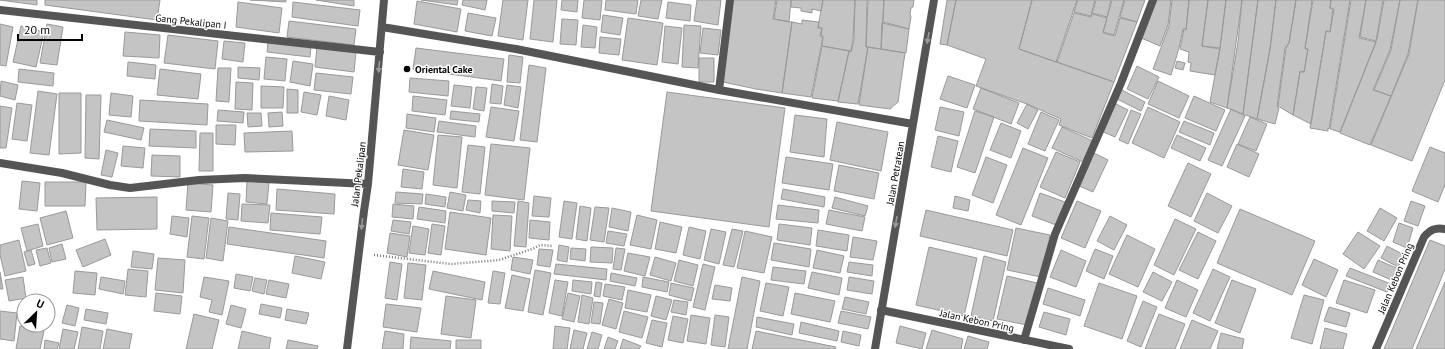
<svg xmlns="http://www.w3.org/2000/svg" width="1445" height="349" font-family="'PT Sans',sans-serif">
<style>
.building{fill:#c4c4c4;stroke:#999}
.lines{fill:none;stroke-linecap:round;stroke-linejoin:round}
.path{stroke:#777;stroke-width:2.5;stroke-dasharray:1 2;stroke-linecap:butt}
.minor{stroke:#555;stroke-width:8}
.oneway{fill:#999}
.poi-dot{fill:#000;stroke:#fff;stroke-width:1.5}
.labels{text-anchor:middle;stroke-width:3;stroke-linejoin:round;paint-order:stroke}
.street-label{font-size:10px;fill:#000;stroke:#fff}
.poi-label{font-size:10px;font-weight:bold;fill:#000;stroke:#fff;text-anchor:start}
</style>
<rect width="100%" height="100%" fill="#fff"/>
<path class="building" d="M0,0H37V5Z
M45,0H160L157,20L45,5Z
M250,0H286V2Z
M316,0H354V6Z
M421,0H458L457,5Z
M463,0H487L485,10L462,5Z
M503,0H528L523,40L498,36Z
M534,0H557L553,42L530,39Z
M562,0H578L577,12L561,10Z
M584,0H602L600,20L582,18Z
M606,0H638L636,14L605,10Z
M641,0H662L658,19L638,16Z
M697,0H721L718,25L694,21Z
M733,0H776L773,19L792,22L782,93L756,89L723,82Z
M777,0H791L789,22L774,19Z
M791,0H823L821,11L812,9V13L801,11V8L791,7Z
M823,0H855L853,39L851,51L822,46L823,36H821L822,28L818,27Z
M855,0H867L866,47H868L858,104L838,102L849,51L851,52L854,40Z
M868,0H884L881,49L866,47Z
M884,0H914L913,7L911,8L910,14L911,17L909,29L883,22Z
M947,0H956L947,45L940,44Z
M956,0H1032L1019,49L1114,82L1092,138L1059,125L1061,119L1027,104L976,86L986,59L947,45Z
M1032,0H1077L1056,62L1019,49Z
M1078,0H1095L1091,16L1074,12Z
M1096,0H1111L1107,17L1092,13Z
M1112,0H1124L1114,35L1103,32Z
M1125,0H1145L1137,22L1120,17Z
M1156,0H1171L1168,25L1160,46L1141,38Z
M1172,0H1189L1186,29H1183L1179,48L1171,75L1153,69L1169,26Z
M1189,0H1208L1202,46L1220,49L1215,75L1190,71L1191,63L1188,62L1189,52L1180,49L1184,29L1186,30Z
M1208,0H1226L1220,48L1202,46Z
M1226,0H1242L1227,108L1210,102L1220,48Z
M1242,0H1258L1243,114L1227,108L1238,42Z
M1258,0H1276L1270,49L1257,119L1243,114Z
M1276,0H1296L1289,43L1285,48L1277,107L1279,108L1275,124L1257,119L1270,49Z
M1296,0H1312L1305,49H1308L1304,72L1300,71L1293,115L1278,106L1286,48L1289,43Z
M1313,0H1331L1330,8L1333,9L1330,32L1326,31L1311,124L1293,115L1300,72H1304L1308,49L1305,48Z
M1331,0H1350L1329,129L1328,128V131L1310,128L1326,31L1330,32L1334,9L1330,8Z
M1351,0H1366L1359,38L1376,42L1340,132L1330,129Z
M1366,0H1383L1376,41L1360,37Z
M1384,0H1400L1390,50L1373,90L1391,96L1370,145L1340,133L1377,39Z
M1400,0H1418L1408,54L1391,96L1374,90L1391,50Z
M1418,0H1445V80L1412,161L1371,145L1409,54Z
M417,1L461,9L457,32L414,24Z
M238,2L282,8L279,33L236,27Z
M293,2L360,10L358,26L292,17Z
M668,2L691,5L690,21L666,18Z
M468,13L496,18L492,36L465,31Z
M1074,13L1091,17L1092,14L1107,18L1103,33L1115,36L1120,18L1137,22L1114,82L1057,62Z
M603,15L623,18L620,35L601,32Z
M628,18L663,23L657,65L622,60Z
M562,19L578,20L576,45L560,44Z
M802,20L819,22L818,28H822L820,36L823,37L811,97L782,93L792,22L802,24Z
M289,21L356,29L354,45L287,37Z
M882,23L909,29L906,53L881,49Z
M0,24L13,27L6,66L0,65Z
M47,24L63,27L57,65L40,63Z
M583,25L597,27L595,48L581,47Z
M684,25L701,26L698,68L682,67Z
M21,26L44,32L36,67L13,62Z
M665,26L682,28L678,64L662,62Z
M703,28L721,30L718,55L700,53Z
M125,32L160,35L159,58L123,56Z
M168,35L218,41L215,69L164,63Z
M600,37L621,39L619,55L599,53Z
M224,41L245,43L243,62L222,59Z
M268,41L311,46L310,57L267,52Z
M822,46L849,51L838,101L812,98Z
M317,47L356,52L354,72L315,67Z
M868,47L905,53L898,102L890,109L859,105Z
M416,48L504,59L501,81L413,69Z
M509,55L523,57L520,83L507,82Z
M266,57L287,59L285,81L264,79Z
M699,58H714V82H699Z
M293,61L313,64L310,86L290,82Z
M1177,61L1185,63L1183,70L1175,68Z
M128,62L156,65L155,79L127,76Z
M529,65L546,68L537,142L520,140Z
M1137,66L1159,77L1148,99L1127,89Z
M238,67L260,68L259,80L238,78Z
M218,68H231L229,102L216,101Z
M19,69L54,73L53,86L18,82Z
M160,69L201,74L198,99L157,95Z
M316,73L353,77L351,94L314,90Z
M948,76L975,85L967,108L940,99Z
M410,78L449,81L448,96L409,92Z
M1,81L18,85L15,100L0,96Z
M1158,81L1189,96L1179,118L1148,104Z
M236,82L253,83L252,110L235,109Z
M492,84L503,86L501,104L490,103Z
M454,85L472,87L470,108L451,106Z
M507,85L521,87L518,108L504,105Z
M261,86L284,87L283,108H261Z
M476,87L487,88L484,111L473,109Z
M981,88L1019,103L1011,124L973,109Z
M287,89L298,90V113H287Z
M1120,89L1145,102L1141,111L1115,98Z
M38,91L57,94L49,155L30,153Z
M304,92L321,95L317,115L301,112Z
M667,92L785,108L769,227L651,211Z
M59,93H81V153L59,154Z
M111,93L133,96L131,117L109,115Z
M86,95H101L99,159L85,158Z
M329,96L349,100L346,120L326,116Z
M413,96L447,100L445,115L412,111Z
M1194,96L1225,110L1216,131L1185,118Z
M140,100L208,104L207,125L139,121Z
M17,103L32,105L27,141L12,139Z
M1114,103L1128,110L1115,137L1101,131Z
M1027,104L1038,110L1028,129L1017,123Z
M0,106L12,108L6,148H0Z
M491,107L519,111L514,141L486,137Z
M940,107L964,112L959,136L935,130Z
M1148,107L1180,122L1164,158L1132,143Z
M1231,109L1245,116L1222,166L1208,160Z
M218,110L244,112L243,123L217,121Z
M1131,110L1141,114L1128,144L1119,140Z
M451,111L480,114L479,122L450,119Z
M975,111L994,117L975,173L957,167Z
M282,112L283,126L269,127L268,113Z
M1041,112L1059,120L1045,151L1028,144Z
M247,113H261L262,126L248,127Z
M407,114L436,118L434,132L406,128Z
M795,115L827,119L824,157L790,152Z
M1250,117L1267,124L1256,151L1238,144Z
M107,120L144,128L141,140L104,132Z
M439,121L476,126L475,137L437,132Z
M1184,121L1214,133L1210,145L1179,132Z
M837,122L888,132L881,171L830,160Z
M1001,123L1021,131L1011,158L990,150Z
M216,125H236L235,145L216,144Z
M1062,127L1093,141L1083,162L1052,148Z
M150,129L196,131V148L149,146Z
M404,130L434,135L428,170L398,165Z
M292,131L293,151L245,152L244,133Z
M200,133H213V171H199Z
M438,135L462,137L457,188L433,185Z
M1177,135L1206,148L1200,161L1171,148Z
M938,136L958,141L951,172L931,167Z
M491,144L530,148L524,200L485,195Z
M1237,144L1259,154L1249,177L1227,167Z
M468,145L485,147L480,194L462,192Z
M123,146L145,148L143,168L121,166Z
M1430,147L1445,153V185L1438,202L1412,191Z
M1023,148L1048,158L1021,225L996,215Z
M106,150L118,153L112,177L101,175Z
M1056,152L1080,162L1065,198L1040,187Z
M1092,152L1108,160L1093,192L1077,185Z
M152,155L180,156V177L151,176Z
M786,157L833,164L829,190L782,183Z
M986,157L1007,165L993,203L972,195Z
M1188,163L1211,174L1191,217L1168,206Z
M839,165L879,173L874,199L834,191Z
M403,169L424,172L422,189L401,187Z
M22,181L40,183L37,211L19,209Z
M247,181L269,182L267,204L246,202Z
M45,182H86L85,206H45Z
M188,183L213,185L211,212L186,210Z
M277,189L335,194L334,214L276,210Z
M783,189L825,197L824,207L781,199Z
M396,192L423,194L422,204L395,203Z
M450,192L466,195L463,211L447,208Z
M228,193L240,194L238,220L226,219Z
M1040,193L1065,202L1056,225L1032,216Z
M1207,193L1232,206L1218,233L1194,221Z
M426,194L446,197L445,207L425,204Z
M534,196L551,198L549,217L532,216Z
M955,196L970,200L968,211L953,208Z
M157,197V229L97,230L96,198Z
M835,197L868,206L865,216L832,208Z
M468,200L481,201L480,213L466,210Z
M492,201L515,202L514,213L492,211Z
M518,201L529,203L526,247L514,246Z
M564,201L577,203L572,239L559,237Z
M1077,201L1101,211L1085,248L1061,238Z
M1411,201L1425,206L1418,226L1404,221Z
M242,204L270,205L268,223L241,221Z
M393,204L414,206L413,219L392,217Z
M778,205L819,210L818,223L776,219Z
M580,206L591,208L587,241L576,239Z
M419,207L446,211L445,223L417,219Z
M595,207L609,208L604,242L590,240Z
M612,208L631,212L628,231L609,227Z
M1380,208L1397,218L1384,241L1367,231Z
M1240,209L1315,241L1292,295L1217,263Z
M829,210L865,217L862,231L826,224Z
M926,210L1013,230L1007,256L920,236Z
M66,211L73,238L47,245L40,218Z
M450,212L491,218L486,255L445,249Z
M271,213L322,217L320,234L270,230Z
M493,215L512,216L510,251L491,249Z
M637,215L657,220L651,249L630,245Z
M172,216L189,218L187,237L170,234Z
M192,216L209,218L204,259L187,257Z
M1110,216L1127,225L1114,250L1097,241Z
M211,218L228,221L223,261L206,258Z
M1175,219L1196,229L1174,275L1154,265Z
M393,220L411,222L409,234L391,231Z
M530,220L550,222L549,240L529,238Z
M660,222L682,227L676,253L655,249Z
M1399,223L1413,228L1407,248L1393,242Z
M38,224L43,246L27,251L21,228Z
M432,224L445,226L441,255L428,253Z
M779,224L812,228L810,245L777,240Z
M413,226L429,229L425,255L409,253Z
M229,227L326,241L324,258L227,244Z
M689,227L706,231L700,259L683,255Z
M1016,228L1050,235L1041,277L1007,270Z
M711,229L726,232L719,264L704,260Z
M732,229L743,231L734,267L723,265Z
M818,230L849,235L847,251L816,246Z
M608,231L627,234L624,246L606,243Z
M745,231L772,237L764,273L737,268Z
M1198,232L1216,241L1198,279L1179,270Z
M1358,232L1380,246L1364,269L1343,254Z
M390,233L410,236L407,257L387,253Z
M1127,235L1155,249L1138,287L1109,274Z
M853,237L877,241L873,260L850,257Z
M105,239L111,255L83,267L76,250Z
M19,240L26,271L5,276L0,255V245Z
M1430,240L1445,246V269L1412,349H1384Z
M774,243L811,249L809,267L771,260Z
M62,244L66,259L52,262L49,248Z
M559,245L569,247L567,262L557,260Z
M1387,246L1404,255L1398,267L1381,258Z
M591,247L613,248L612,263L590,262Z
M929,247L977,258L964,316L916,305Z
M47,248L51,263L40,266L36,250Z
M571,248L586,249L585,261L570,259Z
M616,248L625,249L621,270L613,269Z
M539,249L553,250L550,267L537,265Z
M1095,249L1113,256L1104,279L1086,271Z
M31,250L35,264L28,266L24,252Z
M817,250L844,256L840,273L813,268Z
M1061,250L1086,261L1076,287L1050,277Z
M133,251L154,254L152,269L131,267Z
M628,253L650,257L645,276L624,271Z
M295,256L325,262L321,279L292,273Z
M984,256L1006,262L993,321L971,316Z
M513,257L533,260L530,274L511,270Z
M655,257L676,263L671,281L650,275Z
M158,258L185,260L183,293L155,290Z
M1314,259L1338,270L1326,297L1302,285Z
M679,260L698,265L693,286L674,281Z
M1378,260L1401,270L1396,282L1373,272Z
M390,262L402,264L397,300L385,298Z
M849,262L873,265L872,276L847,272Z
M408,263L426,265L422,300L404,298Z
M556,264L607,269L606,280L554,274Z
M703,264L715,267L705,310L693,307Z
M773,267L806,271L804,284L771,280Z
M1350,268L1391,284L1387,292L1346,276Z
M128,269L148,271L146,297L125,295Z
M1213,269L1230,277L1210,321L1193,313Z
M535,270L551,273L543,315L528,312Z
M75,271L97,273L95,295L73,293Z
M433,271L485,282L482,300L429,289Z
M493,271L505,273L500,304L488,303Z
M0,272L3,289H0Z
M812,272L842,278L839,295L808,288Z
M1153,272L1172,282L1162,301L1143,292Z
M611,273L637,278L635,286L610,281Z
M236,274L253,277L250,291L234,288Z
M512,275L530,279L523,311L505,308Z
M1007,276L1037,283L1027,325L997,319Z
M23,277L26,298L9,301L5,280Z
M101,277L125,281L123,294L99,289Z
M204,277L229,281L222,315L209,312L212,300L200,297Z
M643,277L669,282L667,292L642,287Z
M742,277L760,281L747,349H728Z
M849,277L874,281L872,294L847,290Z
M255,278L267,280L264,294L252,291Z
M269,280L289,284L286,298L266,294Z
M555,280L568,282L562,316L549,313Z
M573,280L592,282L591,294L572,291Z
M1177,280L1198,290L1186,317L1165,308Z
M1232,280L1256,289L1240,333L1215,323Z
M1344,280L1375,290L1367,313L1336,303Z
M596,282L602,283L600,297L594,296Z
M1445,282V349H1416Z
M671,283L694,288L691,301L669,295Z
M766,283L789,287L783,316L760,311Z
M1099,283L1137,296L1122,339L1084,326Z
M605,284L625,287L622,300L603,296Z
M715,285L732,288L730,301L712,299Z
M1048,288L1085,300L1080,316L1043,304Z
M628,290L651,295L647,312L625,308Z
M156,293L182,296L180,314L154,311Z
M568,293L580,296L574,322L562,319Z
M795,293L835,301L830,322L791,314Z
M582,295L593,298L589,324L578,322Z
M1304,295L1324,300L1312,344L1291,338Z
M446,296L476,300L471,338L441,334Z
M656,296L672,300L666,320L651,316Z
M845,297L869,302L866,314L842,309Z
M609,299L623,303L616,329L602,325Z
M674,300L688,302L686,315L671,312Z
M1143,301L1157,307L1141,347L1127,341Z
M594,302L603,303L600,324L591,323Z
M261,304L282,308L280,318L259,314Z
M386,304L421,308L417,332L383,327Z
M67,305L79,308L75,326L62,323Z
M231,305L246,309L241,328L226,324Z
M1329,307L1350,313L1346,327L1324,321Z
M86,309L108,313L106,324L84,320Z
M287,309L309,313L306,324L285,320Z
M0,311L17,313L14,341L0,339Z
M624,311L648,317L642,338L619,332Z
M841,311L871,317L868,329L838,323Z
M24,312V323L21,322Z
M1044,312L1070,319L1066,335L1039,327Z
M194,314L219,320L212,349H186Z
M1159,314L1185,324L1175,349H1145Z
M691,315L710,318L706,344L687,341Z
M715,315L729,317L725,347L711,345Z
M673,316L688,319L683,343L668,340Z
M757,317L794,324L792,335L756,327Z
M652,320L667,323L662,347L646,343Z
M1192,320L1218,331L1210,349H1180Z
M801,322L839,331L837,341L799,333Z
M31,325H43L42,328Z
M20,326L44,331L40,349H16Z
M555,326L570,328L567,349H553Z
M900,326L926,333L922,349L896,343Z
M82,327L103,331L100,349H78Z
M1325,328L1347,334L1343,349H1320Z
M63,329L78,332L74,349H59Z
M107,329L132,334L129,349H103Z
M574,330L587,333L583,349H570Z
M932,330L963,339L961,349H926Z
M242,331L271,338L269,349H238Z
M385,331L404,334L403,349H382Z
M756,331L836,347L835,349H752Z
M843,331L861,335L859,346L841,342Z
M592,332L602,335L598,349H587Z
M1221,333L1244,339L1242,349H1217Z
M968,336L989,342L987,349H964Z
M411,337L451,341L450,349H410Z
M608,337L618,341L615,349H604Z
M623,339L641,346L639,349H620Z
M45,340L59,343L57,349H44Z
M288,340L318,346L317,349H286Z
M456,340H481V349H456Z"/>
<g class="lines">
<path class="path" d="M374,255L451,264L499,260L535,248L540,245L553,246"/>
<path class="minor" d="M0,10L380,52
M382,27L516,49L719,90L913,124
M719,90L730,0
M0,163L62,173L110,185L130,188L199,180L245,178L368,184
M881,310L1069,349
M1024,340L1055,234L1121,83L1153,0
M347,349L364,211L368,184L384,0
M875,349L934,0
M1376,349L1424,237C1430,230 1435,227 1445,229"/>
</g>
<defs><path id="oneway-solid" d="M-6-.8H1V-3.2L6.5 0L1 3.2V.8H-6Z"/></defs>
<g class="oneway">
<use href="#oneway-solid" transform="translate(928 38) rotate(100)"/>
<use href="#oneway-solid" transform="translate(379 67) rotate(95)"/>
<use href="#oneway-solid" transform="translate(896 222) rotate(100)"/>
<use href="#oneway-solid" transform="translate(362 224) rotate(96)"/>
</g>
<circle class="poi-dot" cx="407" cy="69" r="4"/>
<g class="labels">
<g class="street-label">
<text transform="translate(191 21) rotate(6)" y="4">Gang Pekalipan I</text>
<text transform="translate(895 173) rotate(-80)" y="4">Jalan Petratean</text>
<text transform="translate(358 174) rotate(-83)" y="4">Jalan Pekalipan</text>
<text transform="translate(1395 278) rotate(-67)" y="4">Jalan Kebon Pring</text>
<text transform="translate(977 320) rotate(12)" y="4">Jalan Kebon Pring</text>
</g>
<g class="poi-label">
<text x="415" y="73">Oriental Cake</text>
</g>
</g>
<g transform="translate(36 313) rotate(25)"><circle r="19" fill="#ffffff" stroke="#999999"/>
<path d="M0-3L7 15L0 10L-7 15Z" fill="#000000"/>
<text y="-6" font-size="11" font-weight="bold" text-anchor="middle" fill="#000000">U</text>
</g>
<path d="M18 34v6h64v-6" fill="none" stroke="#000000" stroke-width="2"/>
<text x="24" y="34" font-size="12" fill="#000000" stroke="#ffffff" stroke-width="3" paint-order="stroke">20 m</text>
</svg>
